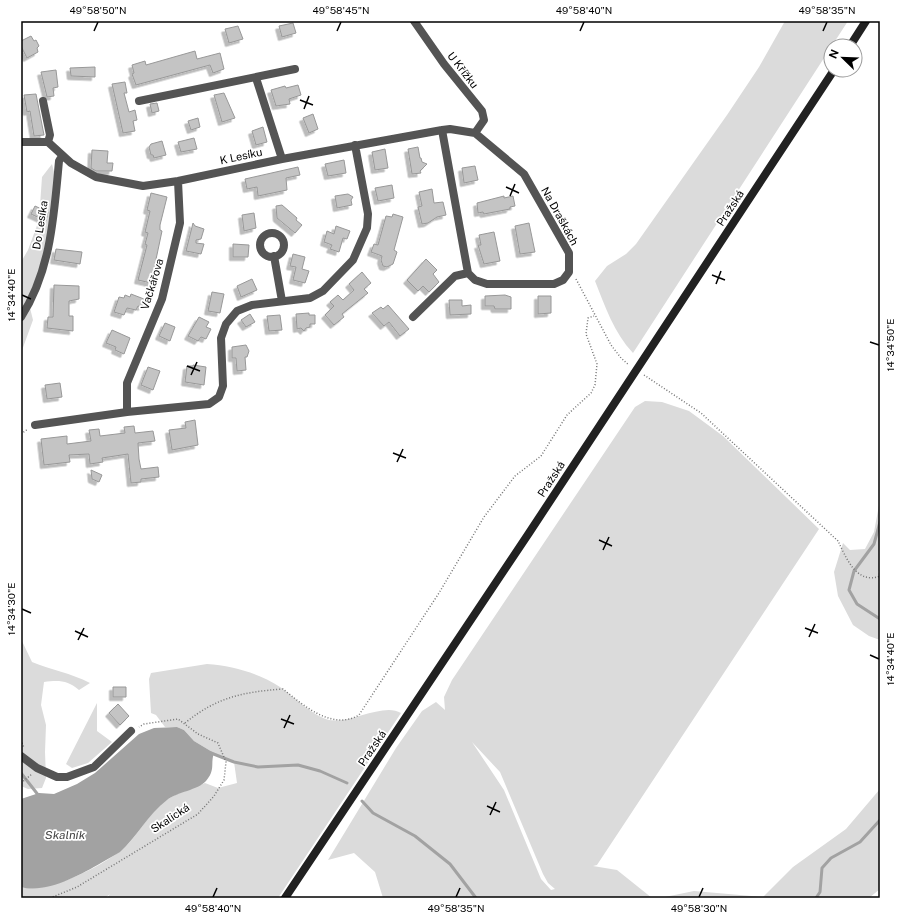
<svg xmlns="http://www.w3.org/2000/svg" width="901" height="919" font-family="'Public Sans',sans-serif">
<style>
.green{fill:#dbdbdb;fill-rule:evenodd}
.water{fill:#a2a2a2}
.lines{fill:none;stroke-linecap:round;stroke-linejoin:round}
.stream{stroke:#a2a2a2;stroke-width:3}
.building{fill:#c4c4c4;stroke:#989898;filter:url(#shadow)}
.path{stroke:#767676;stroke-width:1.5;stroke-dasharray:1 2;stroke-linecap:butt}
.minor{stroke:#545454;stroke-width:8}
.secondary{stroke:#212121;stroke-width:8}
.ticks{fill:none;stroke:#000;stroke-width:1.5}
.labels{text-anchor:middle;stroke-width:3.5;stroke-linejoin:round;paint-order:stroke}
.street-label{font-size:11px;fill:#000;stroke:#fff}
.water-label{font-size:12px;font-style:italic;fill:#434343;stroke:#fff}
.neatline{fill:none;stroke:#000;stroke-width:1.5}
.ticks-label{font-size:10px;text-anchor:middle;fill:#000}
</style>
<defs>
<filter id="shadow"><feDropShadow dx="-3.5" dy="3.5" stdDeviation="0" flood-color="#0004"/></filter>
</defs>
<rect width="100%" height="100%" fill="#fff"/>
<path class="green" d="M785,21H848L633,353C614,333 605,306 595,281L607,266L626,254L636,244L727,115L759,67Z
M52,164L57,184L51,234L29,304L33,320L21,353V262L28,250L39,220L42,177Z
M645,401L662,402L689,411L723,436L819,529L597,865L593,866L617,870L652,898H383L375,872L354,853L328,860L396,748L422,711L436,702L445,710L444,697L452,680L635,407ZM472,742L500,772L543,874L548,883L555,889L551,890L541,879L504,790Z
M880,500V567L878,572L880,576V640L869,636L853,625L838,596L834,572L843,543L850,550L865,549L874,532Z
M21,639L32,662C51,670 71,673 90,683L79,690C68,680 58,680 44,682L41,705L46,725L45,752L46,778L42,788L28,789L21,786Z
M207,664C233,666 259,673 280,687C293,696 313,716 329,720C350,724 384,702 401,713L278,898H107L110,894L105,898H21V887C46,894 98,868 119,852C138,838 148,812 168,799C179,792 193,788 205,783L218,788L237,783L234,762L214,753L194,741L184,730L177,727H165L156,715L151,713L149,679L151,673Z
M97,703V731L112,742L88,763L72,768L66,764Z
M880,789V889L869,898H660L694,891L763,897L793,867L846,829Z"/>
<path class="water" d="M177,727L184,730L194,741L214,753C210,764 216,769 206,781C198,790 177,792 167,800C148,814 137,837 120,852C114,856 107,859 101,863C80,875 46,894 21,887V799L39,793L54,794L77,784L95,773L139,734L154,728Z"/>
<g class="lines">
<path class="stream" d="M880,522L874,544L854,571L849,590L857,604L880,619
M211,753L234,762L258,767L298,765L320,771L347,783
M21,773L39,796
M362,801L373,813L415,836L450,864L476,898
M816,898L820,892L822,868L831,858L860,842L880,820"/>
</g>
<path class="building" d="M293,23L296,33L282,37L279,26Z
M238,26L243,39L229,43L225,29Z
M31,36L34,41L36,40L39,46L37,48L38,52L27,58L21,46V41Z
M195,51L197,59L220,53L224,69L213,73L210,65L136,85L132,74L134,73L132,65L145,61L146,65Z
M95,67V77L71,76L70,68Z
M56,70L58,87L53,88L54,96L47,97L41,72Z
M125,82L127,93H124L129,112L135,110L137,120L133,121L135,131L123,133L112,84Z
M298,85L301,95L289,99L290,104L276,106L271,90L285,86L286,88Z
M224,93L235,118L222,122L214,95Z
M36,94L44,135L34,136L30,111L27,112L24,95Z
M157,103L159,111L152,113L150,104Z
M313,114L318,129L309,133L303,118Z
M198,118L200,127L191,130L188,121Z
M263,127L267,142L256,145L252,131Z
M194,138L197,149L181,152L178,142Z
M162,141L166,155L154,158L153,155H151L149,147L151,144Z
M418,147L420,158H421L422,162L427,164L420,171L421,173L412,174L408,149Z
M385,149L388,168L375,170L372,152Z
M92,150L108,151L107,163H113L112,171H96L91,168Z
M344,160L346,173L328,176L325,164Z
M475,166L478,180L464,183L462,168Z
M298,167L300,175L286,178L287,190L258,196L257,187L247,189L245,179Z
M392,185L394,198L378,201L375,188Z
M432,189L434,203L443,202L446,215L437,217L428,223L422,224L418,207L422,206L419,192Z
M151,193L167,197L160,225V230L162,231L151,283L138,280L147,245L145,244L148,233L145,232L150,211L147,210Z
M348,194L353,197L351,200L352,205L337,208L335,196Z
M504,196V198L513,196L515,206L510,207V209L484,214L483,212L478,213L477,203Z
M282,205L297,218L296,220L302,225L295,233L277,218L276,206Z
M35,206L48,212L46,221L31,214Z
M254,213L256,228L244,231L242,215Z
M393,214L403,217L394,250L397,252L393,264L387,267L383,266L381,260L382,256L371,252L374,244L378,245L386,216L392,217Z
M193,223L195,226L204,229L201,239L196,240V243L204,244L201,254L186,251Z
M529,223L535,252L520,254L515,226Z
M336,226L350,231L347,239L343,238L339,252L330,249L332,245L324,242L327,231L334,234Z
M494,232L500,261L484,264L478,245H481L479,235Z
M233,244L249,245L248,257H233Z
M56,249L82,252L80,264L54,260Z
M293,254L305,257L302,269L309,271L305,283L293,280L296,267L290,266Z
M426,259L437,270L433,274L439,282L429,292L423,286L418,291L407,280Z
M362,272L371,283L364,289L368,293L342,314L344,317L334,325L325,315L334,306L330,302L338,295L343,300L354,290L349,284Z
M252,279L257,290L241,297L237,286Z
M54,285L79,286V299L69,301V316H73V331L47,328L48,317H53Z
M212,292L224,294L220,313L208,311Z
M131,294L144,299L142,307L138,306L136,310L127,308L124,315L114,312L119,297L124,298L125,295L130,297Z
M505,295L511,297V309H495L494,306H485V296Z
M538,296H551V313L538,314Z
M449,300H462V306L471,305V314L450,315Z
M388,305L409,329L400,336L389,322L384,326L372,313L381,307L383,309Z
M309,313V315H315V324H310V327L306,328L304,331L301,328L297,329L296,314Z
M250,314L255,322L246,327L241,320Z
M280,315L282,330L269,331L267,316Z
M199,317L209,322L206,327L211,329L206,339L201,337L198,341L188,336Z
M165,323L175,327L170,341L159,336Z
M112,330L130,338L124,354L115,350L116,347L106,343Z
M246,345L249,351L247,357H245L246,370L237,371L236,358H232V347Z
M193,365L206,367L204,385L185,382L187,366H193Z
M148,367L160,371L153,390L141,385Z
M60,383L62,397L47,399L45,385Z
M195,420L198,445L172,450L169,430L186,428L185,422Z
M134,426L135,433L153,431L155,441L138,443L139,459L141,469L158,467L159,477L141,479V482L131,483L128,454L102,458L103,462L90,464L89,454L69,455L70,462L44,465L41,439L67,436V444L91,441L89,430L99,429L100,436L125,433L124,427Z
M91,470L102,475L99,482L92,479Z
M113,687H126V697H113Z
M118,704L129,716L120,725L109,713Z"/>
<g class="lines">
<path class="path" d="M576,279L611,345L621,358L629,365
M644,375L701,413L838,541C846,557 856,585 880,576
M21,434L28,429
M185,723C217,697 243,692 283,689C303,705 332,731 359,715L439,593L484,517L515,476L541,456L567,415L591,393L595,385L597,364L586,334L588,318L594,316
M21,740L24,748
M21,783L32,774
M50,898L77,887L198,814L214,796L224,780L226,762L218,743L198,734L178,719L144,724L139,727"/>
<path class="minor" d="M414,21L444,64L482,111L484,120L475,133
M256,78L282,159
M43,101L50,135L48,142
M139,101L295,69
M21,142H48L71,163L96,177L143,186L178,181L282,159L442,130L450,129L475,133L524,174L569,253V272L563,280L554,284H487L475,280L468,273L442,130
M260 245a12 12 0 1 1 24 0a12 12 0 1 1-24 0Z
M274,256L282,301
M21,317C51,271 54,215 59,161L62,156
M413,317L455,276L468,273
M127,412V383L162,299L180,223L178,181
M35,425L127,412L209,404L219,397L223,386L221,338L226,324L237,311L252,305L310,298L323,291L353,260L367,228L368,214L355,145
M21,756L37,768L57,777H67L94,767L131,731"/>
<path class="secondary" d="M850,46L866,21
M285,898L529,533L834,70"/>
</g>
<path class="ticks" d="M94,31L98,22M337,31L341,22M580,31L584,22M823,31L827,22M300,100L313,105M304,109L309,96M506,187L519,193M510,196L515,184M712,275L725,280M716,284L721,271M22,295L31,299M870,342L879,345M187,366L200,371M191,375L197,362M393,453L406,458M397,462L403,449M599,540L612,546M603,550L609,537M22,609L31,613M805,628L818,633M75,631L88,637M809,637L815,624M78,640L84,628M870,655L879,659M281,719L294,724M284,728L290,715M487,806L500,812M490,815L496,802M213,897L217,888M456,897L460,888M699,897L703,888"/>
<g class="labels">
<g class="street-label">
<text transform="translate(463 70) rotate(52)" y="4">U Křížku</text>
<text transform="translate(241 156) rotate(-12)" y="4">K Lesíku</text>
<text transform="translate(730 208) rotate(-57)" y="4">Pražská</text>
<text transform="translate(560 216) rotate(61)" y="4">Na Draškách</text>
<text transform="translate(40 225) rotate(-81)" y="4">Do Lesíka</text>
<text transform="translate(152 284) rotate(-73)" y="4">Vačkářova</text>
<text transform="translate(551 479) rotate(-57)" y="4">Pražská</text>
<text transform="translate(372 748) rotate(-56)" y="4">Pražská</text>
<text transform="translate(170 818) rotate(-33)" y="4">Skalická</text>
</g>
<g class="water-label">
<text x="65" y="839">Skalník</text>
</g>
</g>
<rect width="901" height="919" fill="none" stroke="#ffffff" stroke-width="44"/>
<g transform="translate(843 58) rotate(293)"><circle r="19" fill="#ffffff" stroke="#999999"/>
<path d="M0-3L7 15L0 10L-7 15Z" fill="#000000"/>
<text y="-6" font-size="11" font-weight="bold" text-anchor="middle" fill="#000000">N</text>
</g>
<rect x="22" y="22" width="857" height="875" class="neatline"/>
<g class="ticks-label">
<text x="98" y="14">49°58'50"N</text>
<text x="341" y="14">49°58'45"N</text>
<text x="584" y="14">49°58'40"N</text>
<text x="827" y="14">49°58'35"N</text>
<text transform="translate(11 295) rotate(-90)" y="4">14°34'40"E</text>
<text transform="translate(890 345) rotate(-90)" y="4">14°34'50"E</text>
<text transform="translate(11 609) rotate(-90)" y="4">14°34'30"E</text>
<text transform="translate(890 659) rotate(-90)" y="4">14°34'40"E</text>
<text x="213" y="912">49°58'40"N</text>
<text x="456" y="912">49°58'35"N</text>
<text x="699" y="912">49°58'30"N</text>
</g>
</svg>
